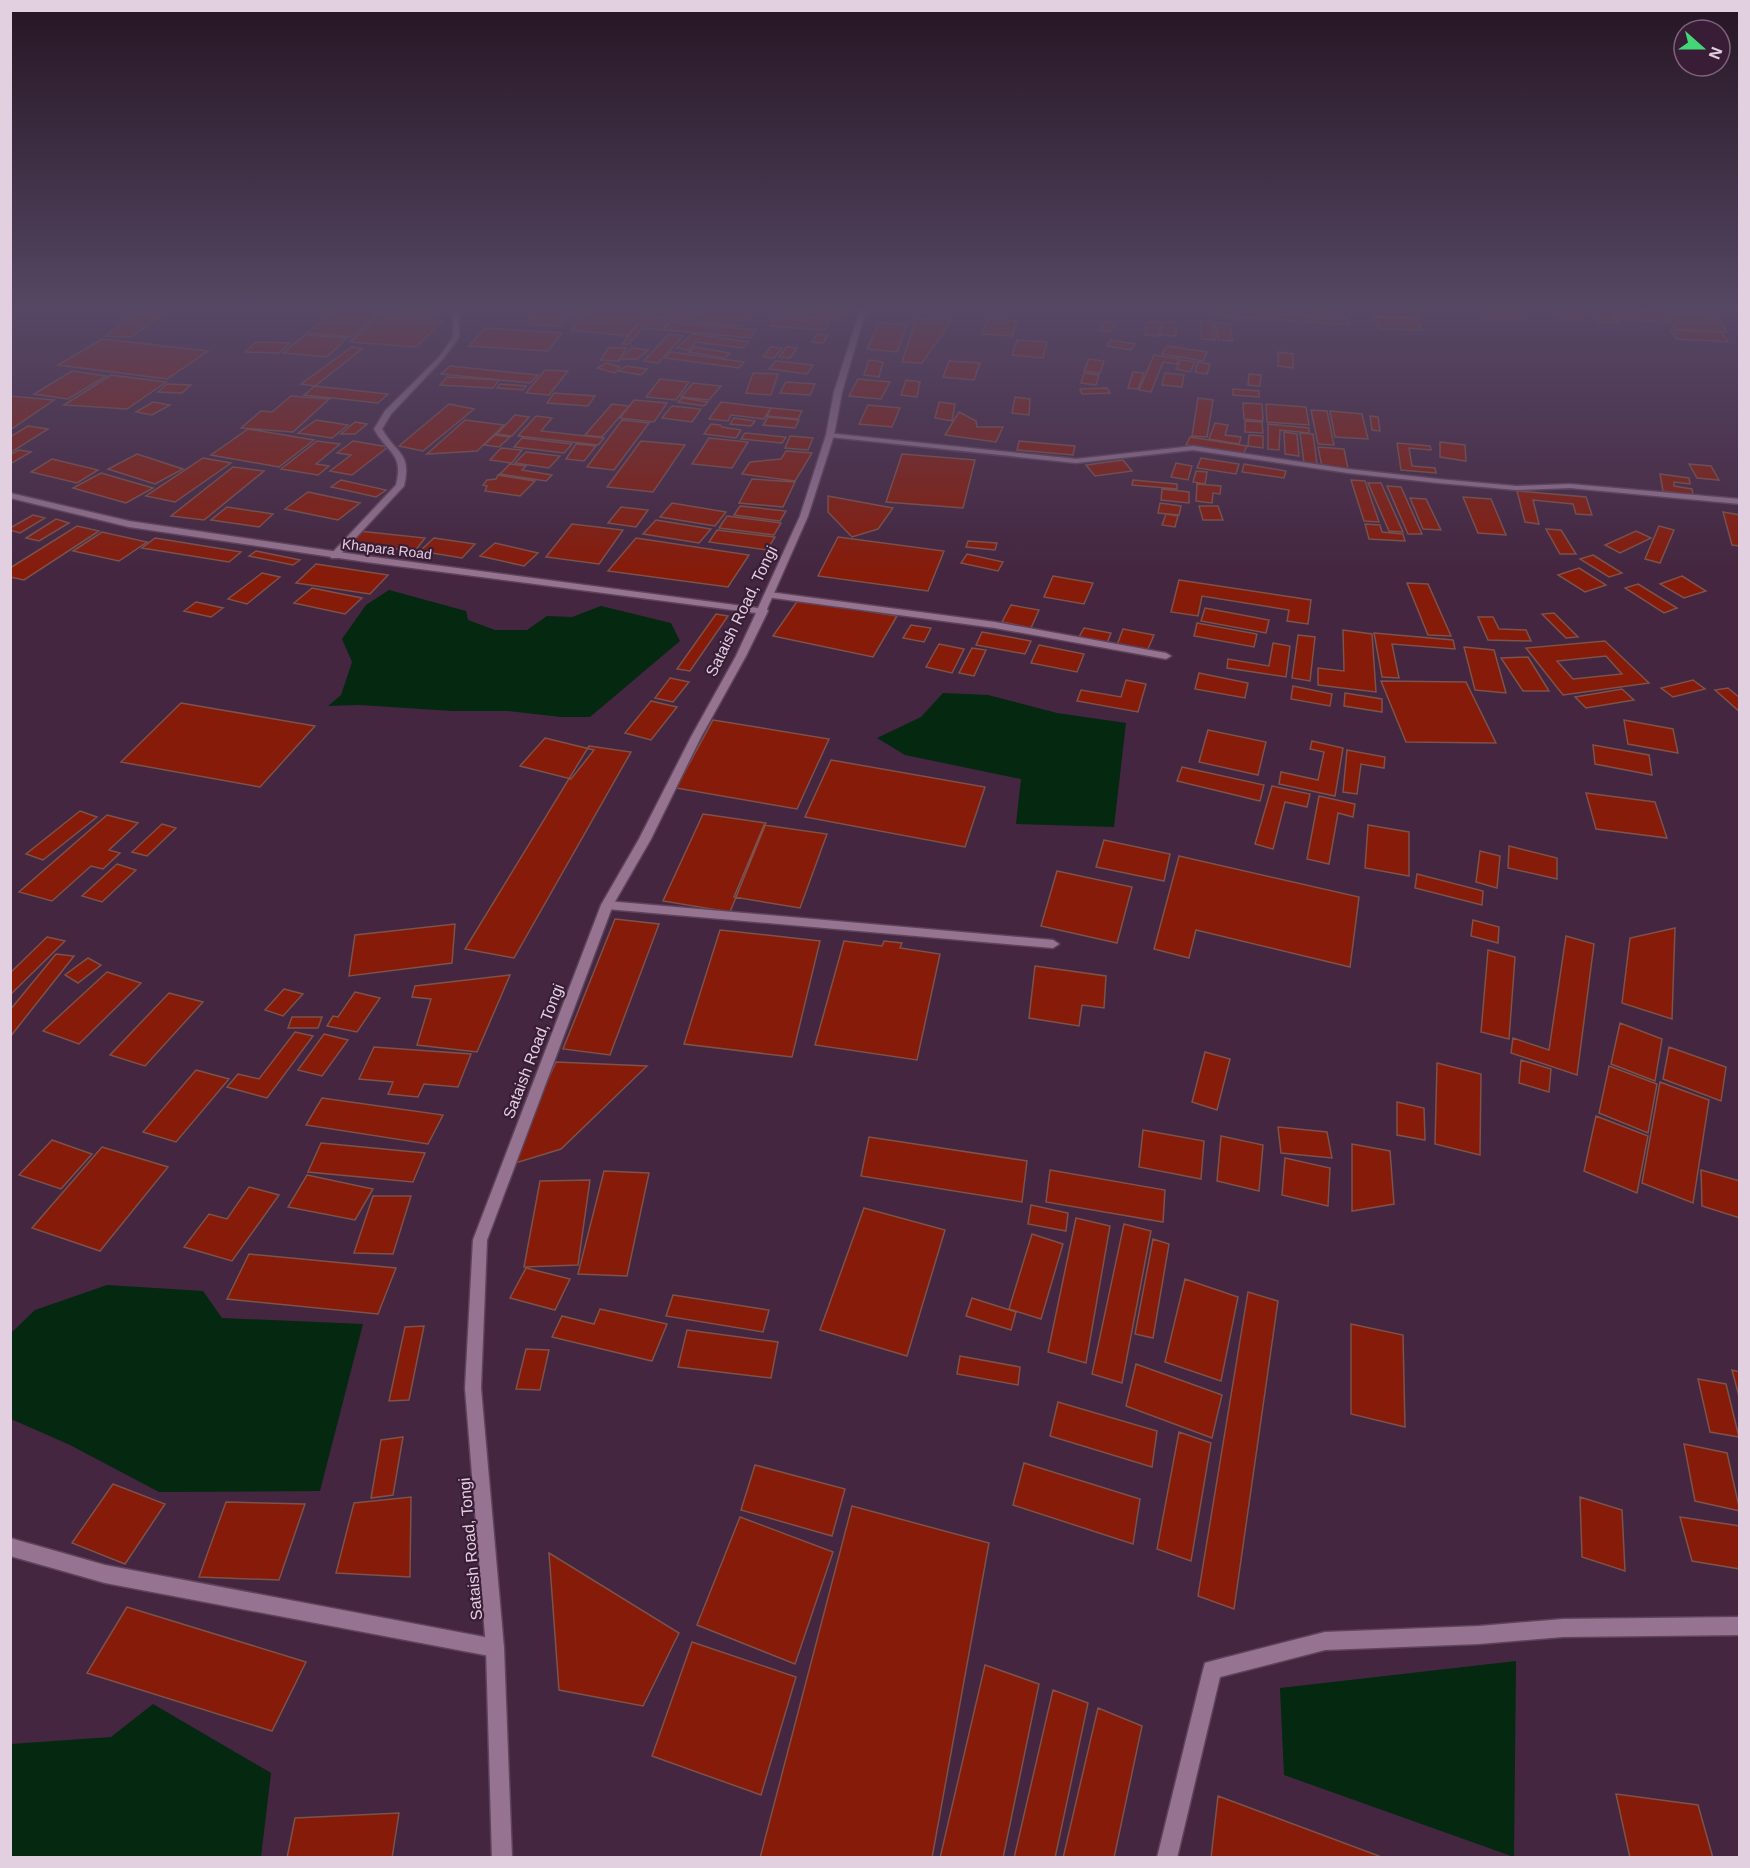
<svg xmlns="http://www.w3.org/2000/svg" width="1750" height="1868" font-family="Arial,sans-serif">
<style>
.water{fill:#052811}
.building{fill:#861b0a;stroke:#7d5249;stroke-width:1.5;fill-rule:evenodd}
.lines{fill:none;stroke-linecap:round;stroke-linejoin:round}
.minor-casing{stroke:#5e445b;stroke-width:3}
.tertiary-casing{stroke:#5e445b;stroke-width:3}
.minor{fill:#967390;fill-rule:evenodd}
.tertiary{fill:#967390;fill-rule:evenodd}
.labels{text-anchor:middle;stroke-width:4.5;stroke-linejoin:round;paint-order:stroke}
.far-street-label{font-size:14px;fill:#e2cfdf;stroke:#391d36}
.street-label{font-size:16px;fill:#e2cfdf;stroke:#391d36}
</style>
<rect width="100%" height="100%" fill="#442640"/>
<path class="water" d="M389,590L466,611L468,620L495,630H527L547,616L572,617L601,606L671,623L680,641L590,717H561L507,711H453L359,705L328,706L341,695L352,662L342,639L366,605Z
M943,693L988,695L1057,713L1126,723L1114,827L1016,824L1021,779L905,755L877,738L921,717Z
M107,1285L203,1291L222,1318L363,1324L320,1491L159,1492L70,1445L11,1419V1333L35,1310Z
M1516,1661L1514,1857L1284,1775L1280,1688Z
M153,1704L271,1773L261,1857H11V1744L111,1737Z"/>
<path class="building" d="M337,310H352L380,313L351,337L307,333Z
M396,310H441L433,317L392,314Z
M538,310H571L560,326L527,324Z
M590,310H650L627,336L571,330Z
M654,310H658L693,313L688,320L648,317Z
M702,310H753L742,326L693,322Z
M786,310H843L839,319L783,317Z
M1215,310L1348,319L1349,325L1215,315Z
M1374,310H1415L1418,318L1375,316Z
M1483,310H1520L1525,320L1486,318Z
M1558,310H1578L1583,320L1562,319Z
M1589,310H1608L1619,323H1599Z
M1612,310L1662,311L1669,322L1617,319Z
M137,312L163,314L131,337L105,336Z
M1665,314L1717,317L1727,332L1675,329Z
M379,316L443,321L416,347L350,342Z
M1375,317L1416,319L1422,330L1379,329Z
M642,319L668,322L662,330L643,328L629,344H622Z
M775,319L829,322L825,330L770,326Z
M916,319L952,320L922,363L902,362Z
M988,319L1017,321L1012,336L982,334Z
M1200,321L1213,322L1215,340L1202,339Z
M670,322L756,330L751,338L664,330Z
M1105,322L1116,324L1110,332L1099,330Z
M1146,322L1160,323L1159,336L1145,335Z
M1162,322L1176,323V336L1161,335Z
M879,323L907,325L897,352L867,349Z
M1215,323L1229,324L1233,341L1218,340Z
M485,328L562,333L548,351L469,346Z
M1670,330L1721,332L1728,342L1677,339Z
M669,334L683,336L658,363L644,361Z
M692,334L749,342L743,348L696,342L688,350L677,348Z
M817,334L828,335L823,343L812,342Z
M305,335L347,338L327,357L283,353Z
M102,339L208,351L167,379L58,365Z
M1017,340L1047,342L1043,358L1012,355Z
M1110,340L1135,344L1131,350L1107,346Z
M256,342L290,343L279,353L245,352Z
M1167,346L1207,352L1203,361L1162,354Z
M352,347L362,349L315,386L301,384Z
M694,347L730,353L725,358L689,352Z
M771,347L782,348L774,358L763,357Z
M787,347L797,348L790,358L779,357Z
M608,348H626L619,361L601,360Z
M632,348L648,350L637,359H619Z
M671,352L744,362L739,368L665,358Z
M1278,352L1293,354V368L1278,366Z
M1154,355L1179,359L1177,364L1163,362L1151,392L1139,390Z
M1089,359L1104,361L1100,373L1084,371Z
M869,360L883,362L879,377L864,375Z
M1181,360L1195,362L1190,372L1176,369Z
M776,361L813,365L807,374L769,369Z
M949,361L980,363L974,380L943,377Z
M1198,362L1210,364L1207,374L1195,372Z
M606,363L620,367L615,373L597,368Z
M450,366L538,375L530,383L441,374Z
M626,366L647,369L641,375L619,371Z
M545,370L568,371L549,395L526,393Z
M72,371L106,376L68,399L34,394Z
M1133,372L1144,373L1138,389L1128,388Z
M753,373L778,374L771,395L746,393Z
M1084,373L1099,375L1096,385L1081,383Z
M1165,373L1184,375L1182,387L1162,385Z
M1249,374L1261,375L1260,386L1248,385Z
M111,375L166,382L127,409L64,405Z
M447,377L499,380L493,388L440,385Z
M660,379L689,382L676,400L646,397Z
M858,379L890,382L881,399L849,396Z
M906,380L920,382L917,397L901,395Z
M786,382L815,384L810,395L780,393Z
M693,383L721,386L709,400L681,397Z
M167,384L191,385L182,393L158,392Z
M500,384L526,386L523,390L497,388Z
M315,386L388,394L378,403L304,395Z
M1107,388L1110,393L1082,394L1080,389Z
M1233,389L1259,391V397L1233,395Z
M554,393L595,396L588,406L547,403Z
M10,396L54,400L10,430Z
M291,396L329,399L293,432L241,428L261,411L272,412Z
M1015,397L1030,399L1029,415L1012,413Z
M682,398L708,402L704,406L678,402Z
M1198,398L1213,400L1207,437L1192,436Z
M634,400L667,403L654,422L620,418Z
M153,402L170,405L152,415L136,412Z
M721,402L771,408L764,419L731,415L728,421L709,419Z
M939,402L955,404L952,421L935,418Z
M1243,403L1262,404L1263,421L1244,419Z
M449,404L474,409L423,451L399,446Z
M612,404L629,406L602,437L585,435Z
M1266,404L1306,407L1309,425L1267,422Z
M868,405L900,408L892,427L859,424Z
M672,406L701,409L692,422L662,418Z
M771,408L802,411L798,419L767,416Z
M1311,410L1327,411L1334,445L1318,444Z
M1330,411L1362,414L1368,439L1335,437Z
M959,412L976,421L977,427H1003L996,442L945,435Z
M515,415L529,417L512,436L497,434Z
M536,416L552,418L541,431L604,438L598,445L518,436Z
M1370,416L1378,417L1380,431L1372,430Z
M768,417L799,420L795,428L763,425Z
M734,418L755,421L751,426L730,424Z
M316,420L348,425L332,438L298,433Z
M465,420L504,425L477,451L427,454Z
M622,420L649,423L614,470L587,467Z
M1245,421L1262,422L1263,433L1245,432Z
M355,422L367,424L355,434H341Z
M1215,423L1228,425L1225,435L1241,437L1239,444L1209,439Z
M711,424L720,425L722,427L741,430L736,438L704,434Z
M1268,424L1309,428V433L1280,430L1279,450L1268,449Z
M28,426L48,429L10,453V437Z
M248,429L314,440L279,467L211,455Z
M1284,432L1297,434L1299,456L1285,454Z
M745,433L786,437L782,443L741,439Z
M1300,433L1313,434L1317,464L1304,463Z
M495,435L510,437L499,447L484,445Z
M1249,435L1263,436V448L1248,446Z
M790,436L813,438L808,450L785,448Z
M1190,437L1247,446L1243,454L1186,445Z
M522,438L572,444L564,453L514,447Z
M709,438L748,442L732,468L692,464Z
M317,441L340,444L316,464L329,466L318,475L281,469Z
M353,441L388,447L352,475L330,471L351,455L337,453Z
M641,441L685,445L653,492L607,487Z
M1019,441L1075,446L1073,455L1017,450Z
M1440,442L1465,445L1466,461L1440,457Z
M1397,443L1430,446L1431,450L1409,448L1412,466L1435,468L1436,473L1401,470Z
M576,444L596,446L584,461L566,459Z
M1318,447L1344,449L1348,469L1322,467Z
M501,448L522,450L512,463L490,460Z
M19,450L31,452L10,464V455Z
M786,451L812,453L795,481L742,474L750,462L781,459Z
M526,452L560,456L549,468L515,463Z
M137,454L183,469L155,484L108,469Z
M902,454L975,460L963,508L886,502Z
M203,458L231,463L175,502L146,496Z
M1201,458L1239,464L1236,474L1197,468Z
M52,459L98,470L77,483L31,472Z
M1123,460L1132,471L1095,476L1086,465Z
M1176,463L1192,466L1188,480L1171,477Z
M510,464L526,466L522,470L552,475L546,481L500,474Z
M1244,464L1286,471L1284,478L1242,472Z
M1689,464L1711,466L1719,480L1697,478Z
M233,467L264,471L204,520L171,516Z
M1196,471L1207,472L1205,484L1193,482Z
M101,473L153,488L126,503L73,488Z
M1660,474L1689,478L1690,484L1674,482V486L1692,489L1693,495L1663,491Z
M498,475L535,481L520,496L485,491L487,486L483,485L487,480L496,479Z
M752,479L795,482L783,507L739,503Z
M341,480L386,490L376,497L331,487Z
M1133,480L1177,484V489L1132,485Z
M1351,480L1365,481L1379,522L1364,521Z
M1368,483H1381L1403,532L1389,531Z
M1197,484L1221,486L1220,494L1213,493L1212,503L1196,501Z
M1387,486L1401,487L1422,534H1408Z
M1162,489L1189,492V503L1161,500Z
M1517,491L1586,497L1592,515L1576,514L1573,504L1533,500L1539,524L1525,522Z
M308,492L360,503L338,520L285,509Z
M828,496L893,508L878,529L852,537L828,512Z
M1463,497L1491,499L1506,535L1478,533Z
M1410,498L1426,499L1441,530L1423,529Z
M672,503L726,512L715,526L660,517Z
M1160,503L1181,506L1179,515L1158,513Z
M740,506L786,511L780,521L734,515Z
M1199,506H1218L1223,520H1203Z
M227,507L273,514L259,527L211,520Z
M621,507L648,510L636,527L608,523Z
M1723,512L1740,515V546L1732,545Z
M1166,514L1178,516L1175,527L1162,525Z
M33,515L45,518L20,533L10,530V528Z
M727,516L781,523L774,535L719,528Z
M56,519L69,523L39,541L26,538Z
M656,520L711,529L699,543L643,534Z
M572,524L623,530L599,564L546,557Z
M1365,524L1380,525L1382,532L1403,534L1405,541L1369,539Z
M77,526L99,531L24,580L10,577V568Z
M1659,526L1674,530L1660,563L1645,559Z
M1546,529L1561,530L1576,554H1560Z
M717,530L775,537L767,550L709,542Z
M359,531L425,538L415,551L347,543Z
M1636,531L1651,538L1620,553L1605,545Z
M102,532L147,542L119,561L73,551Z
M838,537L944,551L928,591L818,576Z
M155,538L241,552L229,562L142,548Z
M434,538L475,544L462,558L420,551Z
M636,538L749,555L728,587L608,571Z
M968,541L997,543L995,550L966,547Z
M495,543L538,553L524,566L480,556Z
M256,551L300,560L293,565L249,556Z
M967,554L1003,562L998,571L961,563Z
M1593,555L1622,573L1609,577L1580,559Z
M316,564L388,575L370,594L296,583Z
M1579,568L1606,585L1585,592L1558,575Z
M262,573L280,577L247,604L228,599Z
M1053,576L1093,583L1084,604L1044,597Z
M1682,576L1706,591L1684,598L1660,584Z
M1179,580L1311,600L1308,624L1287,621L1289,610L1202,596L1198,616L1171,612Z
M1407,583L1428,584L1451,636L1428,635Z
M1638,584L1677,608L1664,613L1625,588Z
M312,588L362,598L345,614L294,603Z
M798,600L897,616L873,657L773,636Z
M196,602L223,608L211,617L184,611Z
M1011,605L1039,610L1031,628L1002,622Z
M1205,608L1269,620L1266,633L1201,621Z
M1554,613L1578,637L1566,638L1542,614Z
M716,614L728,616L690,671L677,669Z
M1478,617H1493L1499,629L1526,630L1531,641L1488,640Z
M1197,623L1257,634L1254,647L1194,636Z
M911,625L931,628L924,642L903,638Z
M1084,628L1111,633L1107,643L1079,637Z
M1123,629L1154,635L1147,651L1117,645Z
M1343,630L1372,634L1376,692L1318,685V668L1344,671Z
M982,632L1031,641L1025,654L976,645Z
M1374,633L1453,640L1455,649L1392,644L1399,678L1382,677Z
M1298,635L1315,637L1310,681L1292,678Z
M1605,641L1649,683L1563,695L1526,648ZM1606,656L1622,674L1573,679L1557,661Z
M1273,643L1290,646L1286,677L1227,668L1228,659L1269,666Z
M939,644L964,649L952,673L926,667Z
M1039,645L1084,654L1077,672L1031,663Z
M1464,647L1494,650L1506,693L1475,690Z
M972,648L986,650L974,676L959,673Z
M1528,657L1549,691H1523L1501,658Z
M1199,673L1248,683L1245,698L1195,689Z
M670,678L689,682L673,702L655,698Z
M1126,680L1146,684L1138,712L1077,701L1081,690L1121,697Z
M1693,680L1705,689L1673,697L1661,688Z
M1381,681L1466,682L1496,743L1406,742Z
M1293,686L1332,694L1330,706L1291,699Z
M1728,688L1740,698V712L1715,690Z
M1622,689L1634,700L1586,708L1575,697Z
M1345,693L1382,699V712L1344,706Z
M651,701L677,707L651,740L625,733Z
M181,703L315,726L260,787L121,762Z
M713,720L829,739L797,809L676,788Z
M1624,720L1673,729L1678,753L1628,744Z
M1208,730L1266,742L1258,775L1199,762Z
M545,738L594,750L571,779L520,766Z
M1312,741L1343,748L1335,796L1279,784L1281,772L1318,780L1324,752L1310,749Z
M1593,745L1649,755L1652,775L1595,764Z
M589,746L631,752L514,958L465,949Z
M1347,750L1385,757L1384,768L1361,764L1357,794L1343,792Z
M831,760L985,787L965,847L805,817Z
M1182,767L1264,785L1260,801L1177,781Z
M1272,786L1310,794L1307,807L1285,802L1273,849L1255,844Z
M1586,793L1655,802L1667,838L1596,829Z
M1319,796L1355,804L1353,817L1338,813L1329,864L1307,859Z
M80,811L97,817L43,860L26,854Z
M703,814L766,823L730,912L663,901Z
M107,815L138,823L109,850L120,853L103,869L91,866L52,901L19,892Z
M162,824L176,828L147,856L132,852Z
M764,825L827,834L800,908L734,897Z
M1368,825L1409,832V876L1365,868Z
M1104,840L1170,854L1164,881L1096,867Z
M1509,846L1557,858V879L1508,868Z
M1480,851L1500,856L1497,888L1476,882Z
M1179,856L1359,897L1350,967L1196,930L1189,958L1154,949Z
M117,864L136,870L102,902L82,896Z
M1057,871L1132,887L1117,943L1041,926Z
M1417,874L1483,891L1482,905L1415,888Z
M615,919L659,924L610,1055L563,1049Z
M1473,920L1499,927L1498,943L1471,936Z
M455,924L452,963L349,976L355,935Z
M1675,928L1672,1019L1622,1003L1630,938Z
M720,930L820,941L792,1057L684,1044Z
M1566,936L1594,944L1577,1075L1511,1053L1513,1038L1549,1050Z
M47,937L65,941L10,995V973Z
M844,941L882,946L884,941L902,943L900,948L940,954L917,1060L815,1045Z
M1488,950L1515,957L1509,1039L1481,1032Z
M56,954L74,956L10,1037V1010Z
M88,958L101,965L78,983L65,975Z
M1035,966L1106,976L1104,1008L1082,1005L1079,1026L1029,1018Z
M107,972L141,983L79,1044L43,1031Z
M510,975L477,1052L417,1045L431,999L412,997L415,986Z
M284,989L303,994L283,1016L265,1010Z
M355,992L380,998L357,1032L327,1026L333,1016L338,1017Z
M169,993L203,1002L145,1066L110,1055Z
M292,1017H322L318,1028H288Z
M1620,1023L1662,1039L1655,1081L1611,1064Z
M295,1032L313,1036L267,1098L227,1087L238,1074L259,1079Z
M324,1034L348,1040L322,1076L298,1070Z
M374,1047L471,1054L458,1087L424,1084L418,1097L388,1094L393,1082L359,1079Z
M1669,1047L1726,1067L1721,1101L1663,1079Z
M1205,1052L1230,1059L1217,1110L1192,1102Z
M1521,1060L1551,1069L1549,1092L1519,1083Z
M556,1062L647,1066L561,1149L509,1165Z
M1437,1063L1481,1074L1480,1155L1435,1144Z
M1609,1066L1657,1084L1648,1133L1599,1113Z
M196,1070L229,1079L176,1142L143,1132Z
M1660,1082L1709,1100L1693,1203L1642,1183Z
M322,1098L443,1115L428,1144L306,1125Z
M1397,1102L1424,1108L1425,1140L1397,1135Z
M1596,1116L1648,1136L1637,1193L1584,1171Z
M1278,1127L1327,1132L1332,1158L1281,1153Z
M1143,1130L1204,1141L1201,1179L1139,1167Z
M1221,1136L1263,1145L1259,1191L1217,1181Z
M869,1137L1027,1161L1022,1202L861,1176Z
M52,1140L92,1154L61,1189L19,1175Z
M321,1143L425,1153L413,1182L308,1172Z
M1352,1144L1390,1151L1394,1204L1352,1211Z
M102,1147L168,1167L100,1251L32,1228Z
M1285,1158L1330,1168L1328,1206L1282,1195Z
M1050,1170L1165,1190L1163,1222L1046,1202Z
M1701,1170L1740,1181V1218L1702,1206Z
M604,1171L649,1173L627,1276L578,1274Z
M307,1175L373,1189L355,1220L288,1207Z
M590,1180L578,1265L524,1267L540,1181Z
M249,1187L279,1195L232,1261L184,1247L209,1214L227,1219Z
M373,1196H411L393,1254L354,1253Z
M1031,1205L1068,1213L1066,1231L1028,1224Z
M864,1208L945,1230L907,1356L820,1330Z
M1076,1218L1110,1226L1086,1363L1048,1352Z
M1124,1224L1151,1231L1122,1383L1092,1374Z
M1032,1234L1063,1244L1041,1319L1009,1309Z
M1153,1239L1169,1244L1153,1338L1135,1334Z
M249,1254L396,1268L378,1314L227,1299Z
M526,1268L570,1279L555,1310L510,1298Z
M1185,1279L1238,1297L1221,1381L1165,1362Z
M1248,1292L1278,1301L1234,1609L1198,1596Z
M673,1295L769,1310L763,1332L666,1316Z
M972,1298L1016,1312L1011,1330L966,1316Z
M600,1309L667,1324L652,1361L552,1337L562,1316L594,1324Z
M1351,1324L1403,1335L1405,1427L1351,1414Z
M424,1326L409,1400L389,1401L405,1327Z
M687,1330L778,1342L771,1378L678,1367Z
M526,1349L549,1350L540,1390L516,1389Z
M960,1356L1020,1367L1018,1385L957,1374Z
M1136,1364L1222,1395L1212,1438L1126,1406Z
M1732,1370L1740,1372V1400Z
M1698,1379L1726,1384L1739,1437L1710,1432Z
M1058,1402L1157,1431L1152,1467L1050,1436Z
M1179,1432L1211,1443L1191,1561L1157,1549Z
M403,1437L393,1495L371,1498L381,1440Z
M1684,1444L1727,1453L1740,1511L1695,1501Z
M1024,1463L1140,1499L1133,1544L1013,1505Z
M755,1465L845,1489L832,1536L741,1510Z
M113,1484L165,1504L125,1564L72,1543Z
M411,1497L410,1577L336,1573L354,1503Z
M1580,1497L1622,1510L1625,1571L1582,1557Z
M226,1502L305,1504L279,1580L199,1577Z
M852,1506L989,1543L932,1858H760Z
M740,1517L833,1552L795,1664L697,1625Z
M1680,1517L1740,1526V1569L1692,1561Z
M549,1553L679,1633L643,1706L559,1690Z
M127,1607L306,1662L272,1731L87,1673Z
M692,1642L796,1677L761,1795L652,1756Z
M985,1665L1039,1684L1003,1858H940Z
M1053,1690L1088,1703L1055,1858H1014Z
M1098,1708L1142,1726L1114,1858H1063Z
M1616,1794L1698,1805L1713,1858H1630Z
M1218,1796L1379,1856V1858H1211Z
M399,1813L392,1858H287L295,1818Z"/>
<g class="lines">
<g class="minor-casing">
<path id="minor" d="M10,310H17L10,314Z
M453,310H459V337L443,359L391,414L382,429C396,454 412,452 404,486L337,558H331V554L396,485C404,453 388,454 374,429L385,411L439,357L453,337Z
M827,433L1076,459L1193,446L1348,469L1438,479L1516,486L1570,484L1740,499V504L1570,488L1516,490L1438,483L1348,473L1193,450L1076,463L830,437H827Z
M769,592L995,622L1166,653L1171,656L1166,659L995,628L766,597V593Z
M607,901L1053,940L1059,944L1053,948L607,909L601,905Z
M10,1538L105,1565L495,1639L501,1642L504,1648L501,1654L495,1657L105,1583L10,1556Z
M1740,1617V1635L1563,1637L1479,1644L1325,1650L1220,1677L1177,1858H1157L1203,1670L1205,1663L1212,1661L1325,1632L1479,1626L1563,1619Z"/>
</g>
<g class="tertiary-casing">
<path id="tertiary" d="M860,310H866L842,392L834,435L808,516L767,609L768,611L746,656L701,737L651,839L613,905L487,1240L481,1388L504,1648L512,1858H492L486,1648L465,1388L473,1240L601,905L639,839L691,737L736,656L756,613L366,562L129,527L10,498V493L129,521L366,556L758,608L800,516L826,435L834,392Z"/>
</g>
<use href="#minor" class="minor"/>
<use href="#tertiary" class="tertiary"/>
</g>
<linearGradient id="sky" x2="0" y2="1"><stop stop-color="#251523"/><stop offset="0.54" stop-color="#564764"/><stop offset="1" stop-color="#564764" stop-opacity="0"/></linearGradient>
<rect width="1750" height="572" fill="url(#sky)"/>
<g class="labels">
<g class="far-street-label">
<text transform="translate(387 549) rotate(7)" y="5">Khapara Road</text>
</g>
<g class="street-label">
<text transform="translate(741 611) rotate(-64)" y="6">Sataish Road, Tongi</text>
<text transform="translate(533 1051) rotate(-69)" y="6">Sataish Road, Tongi</text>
<text transform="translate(470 1549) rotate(-95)" y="6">Sataish Road, Tongi</text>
</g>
</g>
<rect width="1750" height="1868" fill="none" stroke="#e2cfdf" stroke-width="24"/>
<g transform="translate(1702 48) rotate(111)"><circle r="28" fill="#391d36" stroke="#7d647a" stroke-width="1.5"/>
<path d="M0-4.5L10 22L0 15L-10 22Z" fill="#44d77a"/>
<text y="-9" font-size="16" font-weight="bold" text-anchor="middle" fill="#e2cfdf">N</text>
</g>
</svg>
